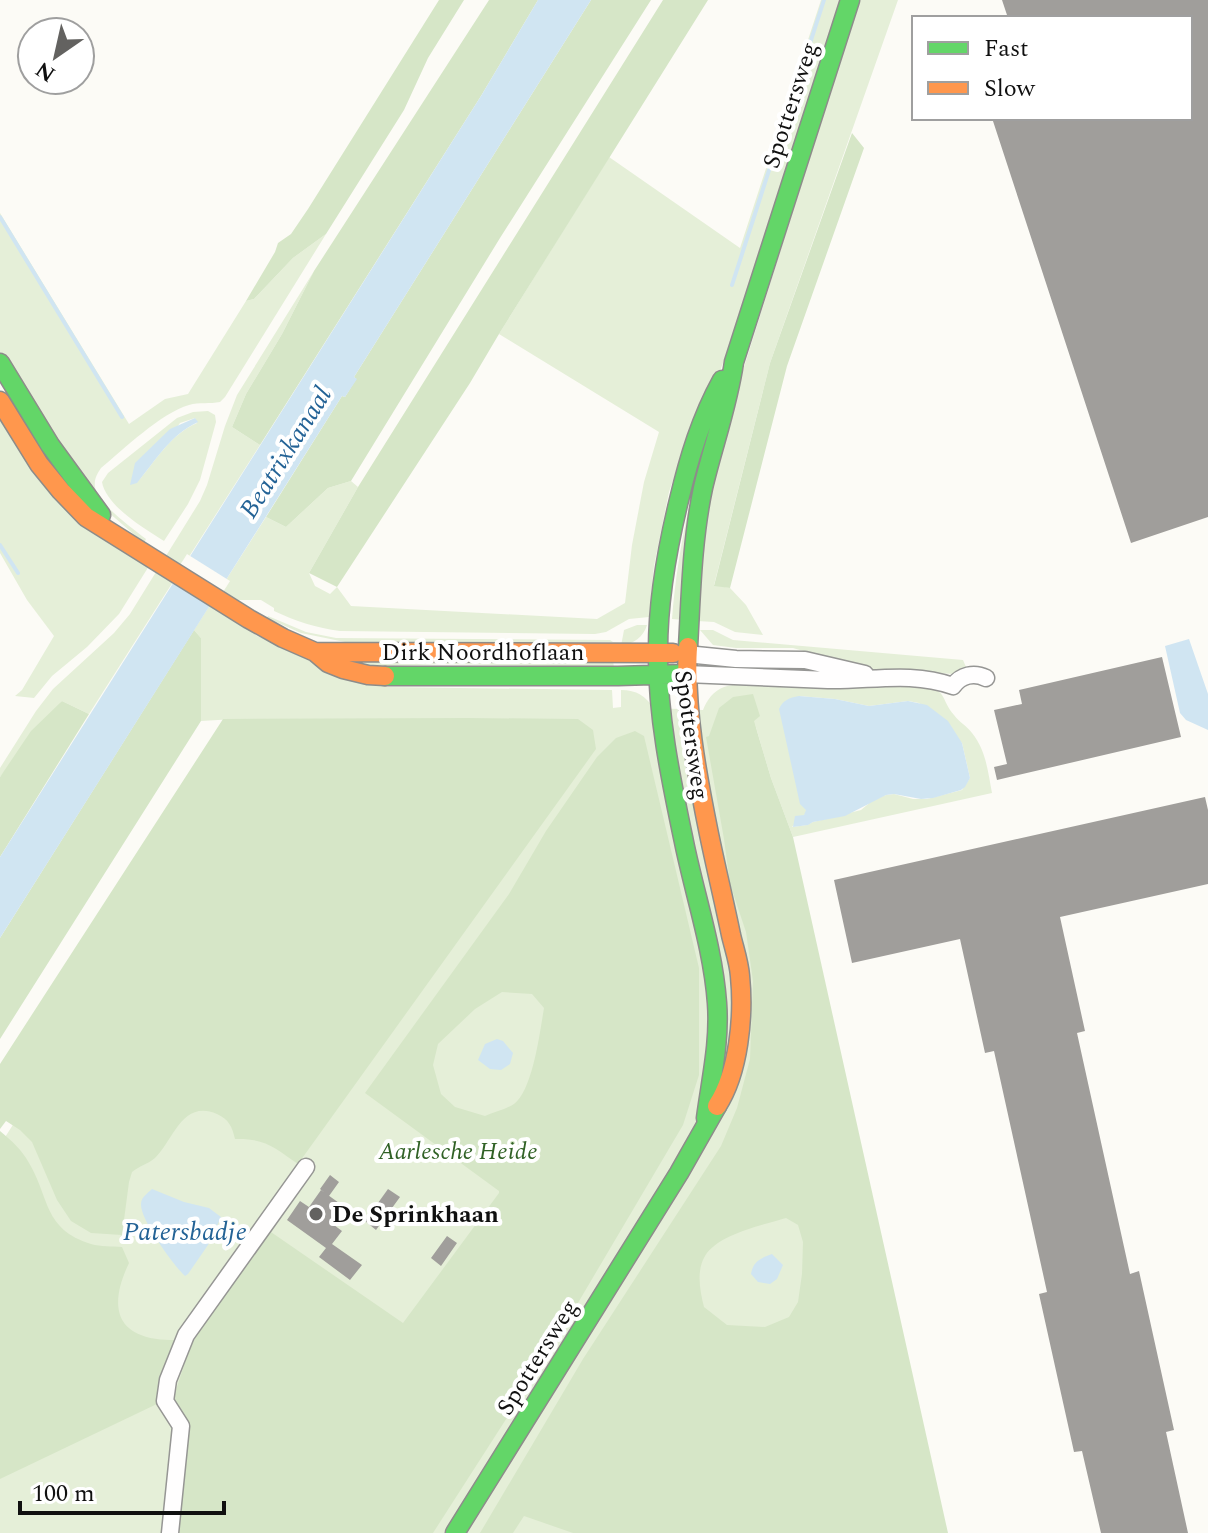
<svg xmlns="http://www.w3.org/2000/svg" width="1208" height="1533" font-family="Spectral,serif">
<style>
.green{fill:#e5efd8;fill-rule:evenodd}
.forest{fill:#d6e6c7;fill-rule:evenodd}
.water{fill:#d0e5f2}
.pier{fill:#fcfbf6}
.lines{fill:none;stroke-linecap:round;stroke-linejoin:round}
.stream{stroke:#d0e5f2;stroke-width:4}
.building{fill:#a09e9b}
.street-casing{stroke:#969694;stroke-width:19}
.fast-casing{stroke:#8d8c8a;stroke-width:21}
.slow-casing{stroke:#8d8c8a;stroke-width:21}
.street{stroke:#fffefe;stroke-width:16}
.fast{stroke:#63d668;stroke-width:18}
.slow{stroke:#ff974d;stroke-width:18}
.poi-dot{fill:#636260;stroke:#fff;stroke-width:3}
.labels{text-anchor:middle;stroke-width:8;stroke-linejoin:round;paint-order:stroke}
.street-label{font-size:24px;fill:#101010;stroke:#fff}
.park-label{font-size:24px;font-style:italic;fill:#316226;stroke:#fff}
.poi-label{font-size:24px;font-weight:bold;fill:#101010;stroke:#fff;text-anchor:start}
.water-label{font-size:26px;font-style:italic;fill:#246396;stroke:#fff}
</style>
<rect width="100%" height="100%" fill="#fcfbf6"/>
<path class="green" d="M821,0H842L726,355L715,384L685,444L669,492L654,566L649,617L629,619L606,632L595,634L340,631C317,628 295,621 274,611V608L261,600H239L250,630L257,636L388,687L612,690L613,708L621,707V690C637,690 645,696 654,708L703,710C707,700 713,691 724,687C744,681 778,682 799,683C841,683 884,684 926,684C948,693 941,700 954,715C959,722 967,726 972,733C986,750 988,772 992,793L793,837L771,778L755,724L933,1533H0V1145L193,844L373,719H235L201,721V638L194,630L266,517L286,527L328,488L351,481L358,487L309,573L315,586L330,594L337,587L351,606L597,619L625,603L632,545L644,482L659,432L499,334L609,157L740,248ZM799,696L835,699L869,706L908,701L919,703L962,743L970,778L962,790L927,799H913L894,794L886,795L873,800L861,810L813,822L807,825L792,827L806,813V810Z
M859,0H898L770,363L714,585L730,588L746,605L763,635L735,632L714,622L697,621L696,563L733,402Z
M0,213L129,424L165,399L188,394L246,301L254,299L293,258L326,234L225,397L220,402C210,404 199,402 189,405C161,413 124,449 101,468C97,474 94,479 95,487C98,504 132,528 146,539L144,543L101,506L0,354Z
M314,271L282,334L246,394L232,427L260,445L89,714L62,701L0,777V768L36,711L53,689L114,633L130,614L200,501L207,485L225,426L237,395Z
M0,408L149,566L119,614L87,647L52,676L34,698L15,696L22,690L54,636L27,600L0,553Z
M208,411L215,415L216,422L200,480L188,504L164,541C145,529 106,506 102,482L108,473L177,418L193,412ZM195,418L197,423C171,434 155,461 137,483L180,423Z
M698,470L684,620L672,619C676,568 685,519 698,470Z
M268,616L306,632L336,638L610,640L613,642H345L301,633L267,618Z
M637,625H647C643,638 634,643 621,646L624,630Z
M700,630H713L733,640L963,660L966,667L954,674L864,669L793,648H736L713,645Z
M343,657L613,661L614,667L442,664L369,667Z"/>
<path class="forest" d="M439,0H464L428,58L404,110L326,234L293,258L254,299L246,301L275,252L278,243L291,234L308,209Z
M489,0H538L481,96L260,445L232,427L246,394L282,334L314,271Z
M591,0H651L500,238L351,481L328,488L286,527L266,517L342,396L345,397L356,379L354,377Z
M663,0H708L499,334L470,383L337,587L309,573L358,487Z
M852,133L864,148L787,366L730,588L714,586L770,363Z
M194,630L201,638V721L0,1039V938Z
M753,694L760,716L754,721L771,778L793,837L948,1533H573L524,1516L513,1533H480L583,1359L721,1146L737,1108L750,1059L753,981L746,932L730,884L724,839L706,737L709,736L719,708L733,697ZM786,1218L798,1225L803,1242L802,1274L798,1302L789,1317L765,1327L727,1325L704,1307C700,1291 696,1271 705,1256C718,1234 763,1225 786,1218Z
M62,701L89,714L0,857V777L31,731Z
M467,718L578,719L593,730L596,749L298,1164C275,1148 265,1138 235,1139C232,1126 229,1120 217,1114C182,1099 173,1141 155,1158C148,1164 139,1166 132,1172L129,1182L122,1235L91,1233L71,1221L57,1200L32,1142L20,1130L6,1121L0,1129V1064L223,719Z
M635,731L644,736L699,968V1075L683,1125L546,1357L433,1533H174L173,1399L193,1338L207,1319L268,1230L403,1323L499,1193V1191L365,1093L509,894L546,831L597,757L616,738ZM502,992L532,994L544,1008C540,1031 533,1090 514,1104C506,1109 494,1112 485,1116L455,1107L441,1094L433,1065L438,1044L475,1009Z
M0,1131C12,1141 22,1150 29,1163C50,1198 43,1229 91,1244C101,1247 112,1246 122,1247L129,1263C117,1288 108,1322 141,1335C153,1340 167,1340 180,1340L159,1403L0,1479Z"/>
<path class="water" d="M538,0H591L354,377L357,379L345,397L342,396L0,938V857L481,96Z
M195,418L198,422C171,434 155,461 137,483L130,485L135,463L170,429Z
M1189,639L1208,694V730L1186,720L1180,713L1165,646Z
M799,696L835,699L869,706L908,701L927,705L948,721L962,743L970,778L965,787L961,790L933,798L921,799L894,794L886,795L845,816L813,822L808,825L793,827L795,816L804,815L806,810L800,804L779,709C783,700 789,698 799,696Z
M497,1039L503,1041L513,1053L510,1064L501,1070L490,1069L478,1060L485,1044Z
M152,1189L184,1202L209,1208L221,1217L208,1245L188,1274L185,1276C174,1266 140,1219 141,1204C141,1197 148,1193 152,1189Z
M772,1254L783,1265L777,1279L770,1284L758,1282L751,1274C753,1261 761,1258 772,1254Z"/>
<path class="pier" d="M187,554L230,581L213,608L170,581Z"/>
<g class="lines">
<path class="stream" d="M0,217L122,417
M732,285L824,0
M0,545L18,573"/>
</g>
<path class="building" d="M1002,0H1208V517L1131,543L992,118H1190V18H1008Z
M1162,657L1181,737L997,780L994,767L1007,764L994,710L1022,704L1019,690Z
M1205,797L1208,810V884L1060,917L1085,1031L1077,1033L1130,1274L1139,1271L1174,1430L1166,1432L1188,1533H1101L1082,1451L1074,1452L1039,1294L1047,1292L1005,1101L994,1051L985,1053L960,939L852,963L834,880Z
M330,1175L339,1182L329,1196L320,1189Z
M388,1189L400,1197L376,1230L365,1221Z
M321,1190L346,1208L334,1225L342,1231L332,1244L362,1265L350,1280L319,1257L326,1248L287,1220L300,1201L309,1207Z
M447,1236L457,1243L441,1266L431,1258Z"/>
<g class="lines">
<g class="street-casing">
<path id="street" d="M686,654L736,659L805,660L865,674
M686,674L828,680C871,681 911,671 953,686C961,675 974,672 986,678
M170,1533L181,1426L165,1401L168,1380L186,1335L306,1167"/>
</g>
<g class="fast-casing">
<path id="fast" d="M0,363L50,445L101,515
M688,647C691,594 692,540 703,488C713,445 728,405 734,362L850,0
M385,676H618L686,674
M706,1118C711,1080 720,1042 717,1003C713,948 695,896 684,842C671,780 657,714 658,650C658,599 667,549 679,500C689,458 701,418 722,380
M455,1533L679,1173L717,1106"/>
</g>
<g class="slow-casing">
<path id="slow" d="M0,401L39,464L61,491L86,517L249,619L283,638L315,652L328,663L343,669L368,675L385,676
M688,647C684,706 697,775 709,834C716,868 724,901 731,935C734,948 739,962 740,976C744,1016 739,1072 717,1106
M315,652L673,653"/>
</g>
<use href="#street" class="street"/>
<use href="#fast" class="fast"/>
<use href="#slow" class="slow"/>
</g>
<circle class="poi-dot" cx="316" cy="1214" r="8"/>
<g class="labels">
<g class="street-label">
<text transform="translate(790 105) rotate(-72)" y="8">Spottersweg</text>
<text x="483" y="660">Dirk Noordhoflaan</text>
<text transform="translate(692 735) rotate(82)" y="8">Spottersweg</text>
<text transform="translate(537 1357) rotate(-58)" y="8">Spottersweg</text>
</g>
<g class="park-label">
<text x="458" y="1159">Aarlesche Heide</text>
</g>
<g class="poi-label">
<text x="332" y="1222">De Sprinkhaan</text>
</g>
<g class="water-label">
<text transform="translate(285 452) rotate(-58)" y="9">Beatrixkanaal</text>
<text x="185" y="1240">Patersbadje</text>
</g>
</g>
<rect x="912" y="16" width="280" height="104" fill="#ffffff" stroke="#9f9f9f" stroke-width="2"/>
<rect x="928" y="42" width="40" height="12" fill="#63d668" stroke="#9f9f9f" stroke-width="2"/>
<text x="984" y="56" font-size="24" fill="#101010">Fast</text>
<rect x="928" y="82" width="40" height="12" fill="#ff974d" stroke="#9f9f9f" stroke-width="2"/>
<text x="984" y="96" font-size="24" fill="#101010">Slow</text>
<g transform="translate(56 56) rotate(214)"><circle r="38" fill="#ffffff" stroke="#9f9f9f" stroke-width="2"/>
<path d="M0-6L14 30L0 20L-14 30Z" fill="#636260"/>
<text y="-12" font-size="22" font-weight="bold" text-anchor="middle" fill="#101010">N</text>
</g>
<path d="M20 1501v12h204v-12" fill="none" stroke="#101010" stroke-width="4"/>
<text x="32" y="1501" font-size="24" fill="#101010" stroke="#ffffff" stroke-width="6" paint-order="stroke">100 m</text>
</svg>
